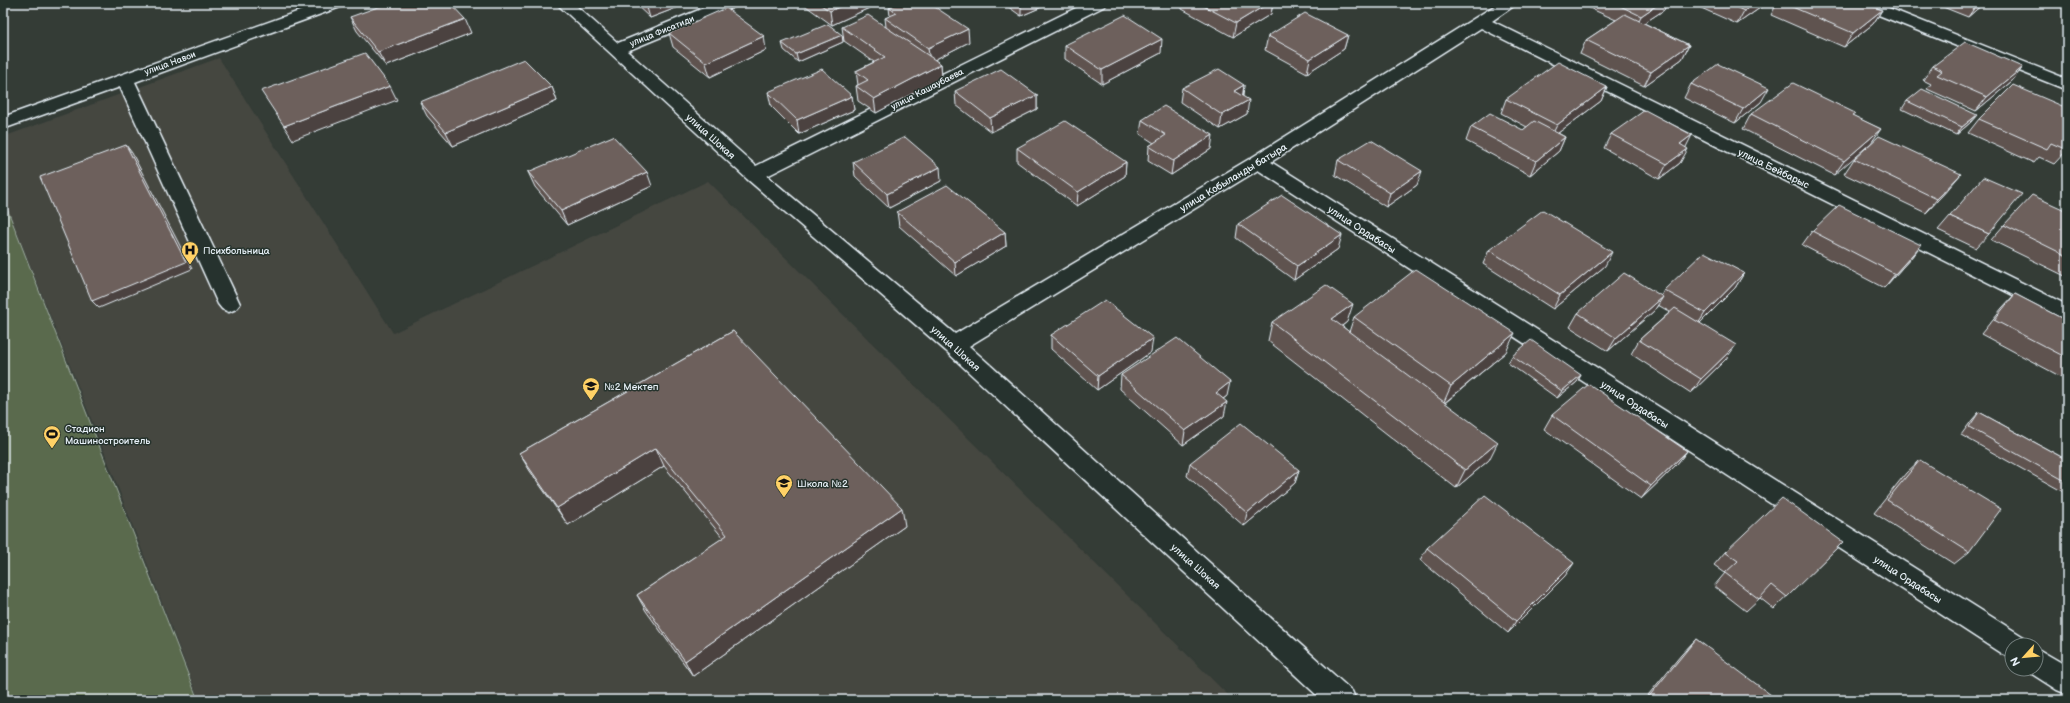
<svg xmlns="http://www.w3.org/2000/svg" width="2070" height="703" font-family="'Balsamiq Sans',sans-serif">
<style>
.built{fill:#454741}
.green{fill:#5a6b4e;stroke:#a1aea3}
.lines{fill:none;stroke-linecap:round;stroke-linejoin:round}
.minor-casing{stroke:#e8f1f8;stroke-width:3}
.minor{fill:#26332d;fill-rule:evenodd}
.wall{fill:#5e534f;stroke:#e8f1f8}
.shaded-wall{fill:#4c4340;stroke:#e8f1f8}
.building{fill:#6d605c;stroke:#e8f1f8}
.labels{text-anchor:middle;stroke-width:3;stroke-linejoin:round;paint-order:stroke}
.far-street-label{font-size:9px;fill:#e8f1f8;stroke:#26332d}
.street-label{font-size:10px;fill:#e8f1f8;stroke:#26332d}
.poi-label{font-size:10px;fill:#e8f1f8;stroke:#26332d;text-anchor:start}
</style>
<rect width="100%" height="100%" fill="#343c36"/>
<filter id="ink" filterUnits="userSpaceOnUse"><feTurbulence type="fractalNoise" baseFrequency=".025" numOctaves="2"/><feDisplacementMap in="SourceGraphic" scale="8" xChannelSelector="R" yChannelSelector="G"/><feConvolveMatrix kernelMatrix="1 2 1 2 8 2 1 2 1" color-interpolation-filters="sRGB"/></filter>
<g filter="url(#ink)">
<path class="built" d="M219,58L393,333L708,181L1233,700H199L111,469L3,197V137Z"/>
<path class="green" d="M3,198L198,700H3Z"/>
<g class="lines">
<g class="minor-casing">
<path id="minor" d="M322,3H345L343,6L135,82L240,304L236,309L229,312L222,309L218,304L120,87L3,129V117Z
M556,3H573L618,43L716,3H738L736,6L627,51L756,166L1086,3H1107L1105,6L767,176L955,334L1251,158L1499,3H1518L1492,21L2067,305V322L1481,28L1271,162L2022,636L2025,645H2012V658L2002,654L1258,170L969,346L1352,691L1356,700H1322L946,351L747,179Z
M1854,3H1876L2067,79V90L1856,6Z
M2036,648L2067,666V694L2057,690L2026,670L2036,669Z"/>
</g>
<use href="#minor" class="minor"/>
</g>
<path class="wall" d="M634,3H689L650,18Z
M803,3H880L832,25L803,4Z
M1003,3H1051L1021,16Z
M1182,3H1273L1271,14L1233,37L1182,9Z
M1341,3H1354L1347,6Z
M1576,3H1587L1582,6Z
M1589,3H1667L1664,10L1644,23L1689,45L1682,59L1644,86L1580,54L1586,40L1616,20L1587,7Z
M1701,3H1767L1737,24L1699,7Z
M1777,3H1864L1882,10L1873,24L1844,47L1771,15Z
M1933,3H1984L1968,17Z
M889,8L969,42L934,60L941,64L942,78L876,113L858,101L856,86L858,85L856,71L874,62L844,41L842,27H886L885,18L890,16Z
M350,17L471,33L386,66L357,31Z
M669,33L766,50L710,77L673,47Z
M842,35L843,42L798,62L784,50L782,43Z
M1348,35L1344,49L1307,73L1265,50L1268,36Z
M1065,45L1161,53L1102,84L1065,59Z
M1933,66L2023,67L2012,81L1976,111L1927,89L1931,84L1923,80Z
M1691,84L1761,102L1735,123L1684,98Z
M1244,85L1243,96L1247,114L1220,129L1180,102L1182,88Z
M2013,85L2067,150L2054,164L2039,157L2034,163L1968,133L1979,119Z
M552,87L557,101L453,146L427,116L420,102Z
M1607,87L1601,101L1558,133L1565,137L1559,151L1530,175L1466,141L1471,127L1523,130L1527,127L1501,113L1506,99Z
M955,91L1037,95V109L991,132L956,105Z
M768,92L852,96L854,110L799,134L771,106Z
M1907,101L1971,122L1956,135L1902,109Z
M1751,114L1853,116L1881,129L1834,175L1743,129Z
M1142,120L1211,149L1171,175L1148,161L1149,146L1154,143L1140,134Z
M1611,134L1686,147L1680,163L1659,179L1604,148Z
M1017,148L1126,162L1125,176L1077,206L1017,162Z
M1854,159L1949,188L1926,213L1844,174Z
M1338,160L1417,185L1386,207L1335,175Z
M853,162L941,181L889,208L855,176Z
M528,172L652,186L567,225L535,187Z
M2067,211V277L1991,240L2004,225Z
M897,212L1005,232L1006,246L956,276L899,226Z
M1950,216L1989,234L1976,248L1938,230Z
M1238,224L1338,249L1294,280L1236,238Z
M1812,231L1921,245L1910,259L1884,288L1802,245Z
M1489,250L1605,266L1553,309L1483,264Z
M1744,273L1735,288L1700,323L1726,359L1691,393L1631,354L1639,340L1670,312L1658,305L1654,311L1608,351L1570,327L1578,313L1661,296L1664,290Z
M2015,294L2067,321V380L1981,334L2002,308Z
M1354,317L1506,352L1445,403L1489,460L1456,488L1268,341L1272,322H1347L1342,326L1349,332Z
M733,331L905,526L693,676L646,611L637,595L723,538L664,466L568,525L530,471L519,453Z
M1051,335L1151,352L1097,390L1051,349Z
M1512,356L1581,375L1577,382L1557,398L1508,363Z
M1121,375L1227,396L1223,399L1224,416L1183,445L1120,389Z
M1979,412L2067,460V494L1961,435L1972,420Z
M1552,415L1687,451L1677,464L1641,499L1544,429Z
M1920,460L1969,552L1954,564L1874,513L1906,473Z
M1190,463L1299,470L1295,483L1244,526L1187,476Z
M1843,542L1774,609L1760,598L1746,611L1714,586L1725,573L1714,565L1725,552Z
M1427,548L1565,576L1508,633L1420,560Z
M1696,639L1767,700H1644L1681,655Z"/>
<path class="shaded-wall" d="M650,3H689L650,18L646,4Z
M848,3H880L832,25L830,11Z
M1021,3H1051L1021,16Z
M1269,3H1273L1271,14L1233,37L1236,23Z
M1348,3H1354L1347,6Z
M1584,3H1587L1582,6Z
M1660,3H1667L1664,10L1635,29L1641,16Z
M1755,3H1767L1737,24L1744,11Z
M1978,3H1984L1968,17Z
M1882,10L1873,24L1844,47L1853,33Z
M465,19L471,33L386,66L378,52Z
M968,29L969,42L930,62L928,48Z
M842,35L843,42L798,62L796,54Z
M1348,35L1344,49L1307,73L1310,59Z
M764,36L766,50L710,77L706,63Z
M1162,39L1161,53L1102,84V70Z
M1689,45L1682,59L1644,86L1651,72Z
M941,64L942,78L876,113L874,99Z
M2023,67L2012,81L1976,111L1987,97Z
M1244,85L1242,99L1234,91Z
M390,86L397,100L293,140L284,126Z
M552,87L557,101L453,146L446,132Z
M1607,87L1601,101L1550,139L1557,125Z
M1769,88L1761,102L1735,123L1743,109Z
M1037,95V109L991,132L990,118Z
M852,96L854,110L799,134L797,120Z
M1249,100L1247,114L1220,129L1222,115Z
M1977,115L1971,122L1956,135L1962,127Z
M1881,129L1871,143L1834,175L1844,161Z
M1213,135L1211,149L1171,175L1173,161Z
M1692,135L1685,149L1680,144Z
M1565,137L1559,151L1530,175L1536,161Z
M126,145L132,153L192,269L99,308L92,301Z
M1688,149L1680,163L1659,179L1667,164Z
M1126,162L1125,176L1077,206L1078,192Z
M940,167L941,181L889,208L887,194Z
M1422,171L1417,185L1386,207L1390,193Z
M647,172L652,186L567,225L561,211Z
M1961,174L1949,188L1926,213L1937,199Z
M1005,232L1006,246L956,276L955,262Z
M1342,235L1338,249L1294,280L1297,266Z
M1921,245L1910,259L1884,288L1895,274Z
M1612,252L1605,266L1553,309L1560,295Z
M1744,273L1735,288L1696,327L1705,313Z
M1663,297L1654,311L1608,351L1616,338Z
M1353,304L1347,322L1326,338L1332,319Z
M1515,333L1506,352L1443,404L1451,386Z
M1153,338L1151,352L1097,390L1098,376Z
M1736,345L1726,359L1691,393L1701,379Z
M1581,375L1577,382L1557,398L1562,391Z
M1230,382L1227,396L1213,406L1216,393Z
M1227,402L1224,416L1183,445L1185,431Z
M1498,442L1489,460L1456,488L1465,470Z
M656,448L664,466L568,525L557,508Z
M1687,451L1677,464L1641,499L1651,486Z
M1299,470L1295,483L1244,526L1247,513Z
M902,508L905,526L693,676L685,661Z
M1574,563L1565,576L1508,633L1516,621Z"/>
<path class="building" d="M389,3H450L465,19L378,52L350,17Z
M818,3H848L830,11Z
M899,3H929L968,29L928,48L885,18L897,13L889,8Z
M1198,3H1269L1236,23Z
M1614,3H1660L1641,16Z
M1727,3H1755L1744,11Z
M1783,3H1864L1882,10L1853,33Z
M726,8L764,36L706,63L669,33Z
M1305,13L1348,35L1310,59L1268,36Z
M1625,14L1689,45L1651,72L1586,40Z
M868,15L941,64L874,99L856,86L868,80L856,71L885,57L842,27Z
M1125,15L1162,39L1102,70L1065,45Z
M828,24L842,35L796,54L782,43Z
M1965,42L2023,67L1987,97L1937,75L1942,71L1933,66Z
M365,53L390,86L284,126L261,91Z
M524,59L552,87L446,132L420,102Z
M1558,62L1607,87L1557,125L1506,99Z
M1718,64L1769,88L1743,109L1691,84Z
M822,69L852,96L797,120L768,92Z
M1001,69L1037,95L990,118L955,91Z
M1219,69L1244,85L1234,91L1249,100L1222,115L1182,88Z
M1793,83L1855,113L1852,115L1881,129L1844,161L1751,114Z
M2013,85L2067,108V150L2051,143L2047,149L1979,119Z
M1922,89L1977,115L1962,127L1907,101Z
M1164,106L1213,135L1173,161L1149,146L1166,135L1142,120Z
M1645,110L1692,135L1680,144L1688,149L1667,164L1611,134Z
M1490,113L1523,130L1534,121L1565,137L1536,161L1471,127Z
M1065,121L1126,162L1078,192L1017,148Z
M613,136L647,172L561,211L528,172Z
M1879,136L1961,174L1937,199L1854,159Z
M905,137L940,167L887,194L853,162Z
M1371,140L1422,171L1390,193L1338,160Z
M126,145L186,262L92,301L40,177Z
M1983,177L2022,194L1989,234L1950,216Z
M947,185L1005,232L955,262L897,212Z
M1282,195L1342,235L1297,266L1238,224Z
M2032,195L2067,211V256L2004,225Z
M1839,205L1921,245L1895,274L1812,231Z
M1543,210L1612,252L1560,295L1489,250Z
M1704,252L1744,273L1705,313L1664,290Z
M1416,269L1515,333L1451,386L1354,317Z
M1624,273L1663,297L1616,338L1578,313Z
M1326,285L1353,304L1332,319L1498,442L1465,470L1272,322Z
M2015,294L2067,321V358L1994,320Z
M1105,300L1153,338L1098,376L1051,335Z
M1675,308L1736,345L1701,379L1639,340Z
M733,331L902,508L685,661L637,595L727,535L656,448L557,508L519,453Z
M1177,338L1230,382L1216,393L1227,402L1185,431L1121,375Z
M1531,340L1581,375L1562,391L1512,356Z
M1589,384L1687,451L1651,486L1552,415Z
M1979,412L2067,460V482L1969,427Z
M1241,423L1299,470L1247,513L1190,463Z
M1920,460L2001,509L1969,552L1887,500Z
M1485,495L1574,563L1516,621L1427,548Z
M1782,498L1843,542L1787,597L1772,585L1759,599L1725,573L1738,561L1725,552Z
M1696,639L1771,695L1767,700H1646Z"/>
</g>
<defs>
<g id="hospital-pin" transform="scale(0.9)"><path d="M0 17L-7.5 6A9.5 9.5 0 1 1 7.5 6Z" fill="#ffd166" stroke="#26332d"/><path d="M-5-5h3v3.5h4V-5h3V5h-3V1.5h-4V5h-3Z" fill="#111"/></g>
<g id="school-pin" transform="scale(0.9)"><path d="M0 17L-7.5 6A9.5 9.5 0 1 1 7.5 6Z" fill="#ffd166" stroke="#26332d"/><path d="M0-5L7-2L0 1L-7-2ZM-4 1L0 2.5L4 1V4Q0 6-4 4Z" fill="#111"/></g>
<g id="stadium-pin" transform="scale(0.9)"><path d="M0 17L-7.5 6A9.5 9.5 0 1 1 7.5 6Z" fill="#ffd166" stroke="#26332d"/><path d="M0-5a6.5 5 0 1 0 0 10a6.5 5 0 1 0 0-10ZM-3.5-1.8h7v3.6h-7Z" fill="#111"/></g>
</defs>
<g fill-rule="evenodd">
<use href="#hospital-pin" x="190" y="250"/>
<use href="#school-pin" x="591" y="386"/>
<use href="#stadium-pin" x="52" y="434"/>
<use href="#school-pin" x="784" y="483"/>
</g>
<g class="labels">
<g class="far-street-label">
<text transform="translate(662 31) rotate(-22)" y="3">улица Фисатиди</text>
<text transform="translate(170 63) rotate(-20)" y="3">улица Навои</text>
<text transform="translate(927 89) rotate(-27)" y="3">улица Кашаубаева</text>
</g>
<g class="street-label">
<text transform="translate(711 136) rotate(42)" y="4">улица Шокая</text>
<text transform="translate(1774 168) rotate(26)" y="4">улица Бейбарыс</text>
<text transform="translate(1233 177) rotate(-31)" y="4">улица Кобыланды батыра</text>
<text transform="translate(1362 229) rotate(33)" y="4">улица Ордабасы</text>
<text transform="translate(956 348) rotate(42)" y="4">улица Шокая</text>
<text transform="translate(1635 404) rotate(33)" y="4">улица Ордабасы</text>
<text transform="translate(1196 566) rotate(42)" y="4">улица Шокая</text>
<text transform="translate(1908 579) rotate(33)" y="4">улица Ордабасы</text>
</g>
<g class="poi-label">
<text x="203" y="254">Психбольница</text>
<text x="604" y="390">№2 Мектеп</text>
<text x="65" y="432">Стадион<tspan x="65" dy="12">Машиностроитель</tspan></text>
<text x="797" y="487">Школа №2</text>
</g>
</g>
<rect width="2070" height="703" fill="none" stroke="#26332d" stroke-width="16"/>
<rect x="8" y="8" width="2054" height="687" fill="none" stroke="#e8f1f8" stroke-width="1.5" filter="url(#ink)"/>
<g transform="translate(2024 657) rotate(243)"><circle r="19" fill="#26332d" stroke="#747f7e"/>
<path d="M0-3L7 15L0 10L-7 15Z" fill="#ffd166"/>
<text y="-6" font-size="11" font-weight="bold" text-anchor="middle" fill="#e8f1f8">N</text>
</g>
</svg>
